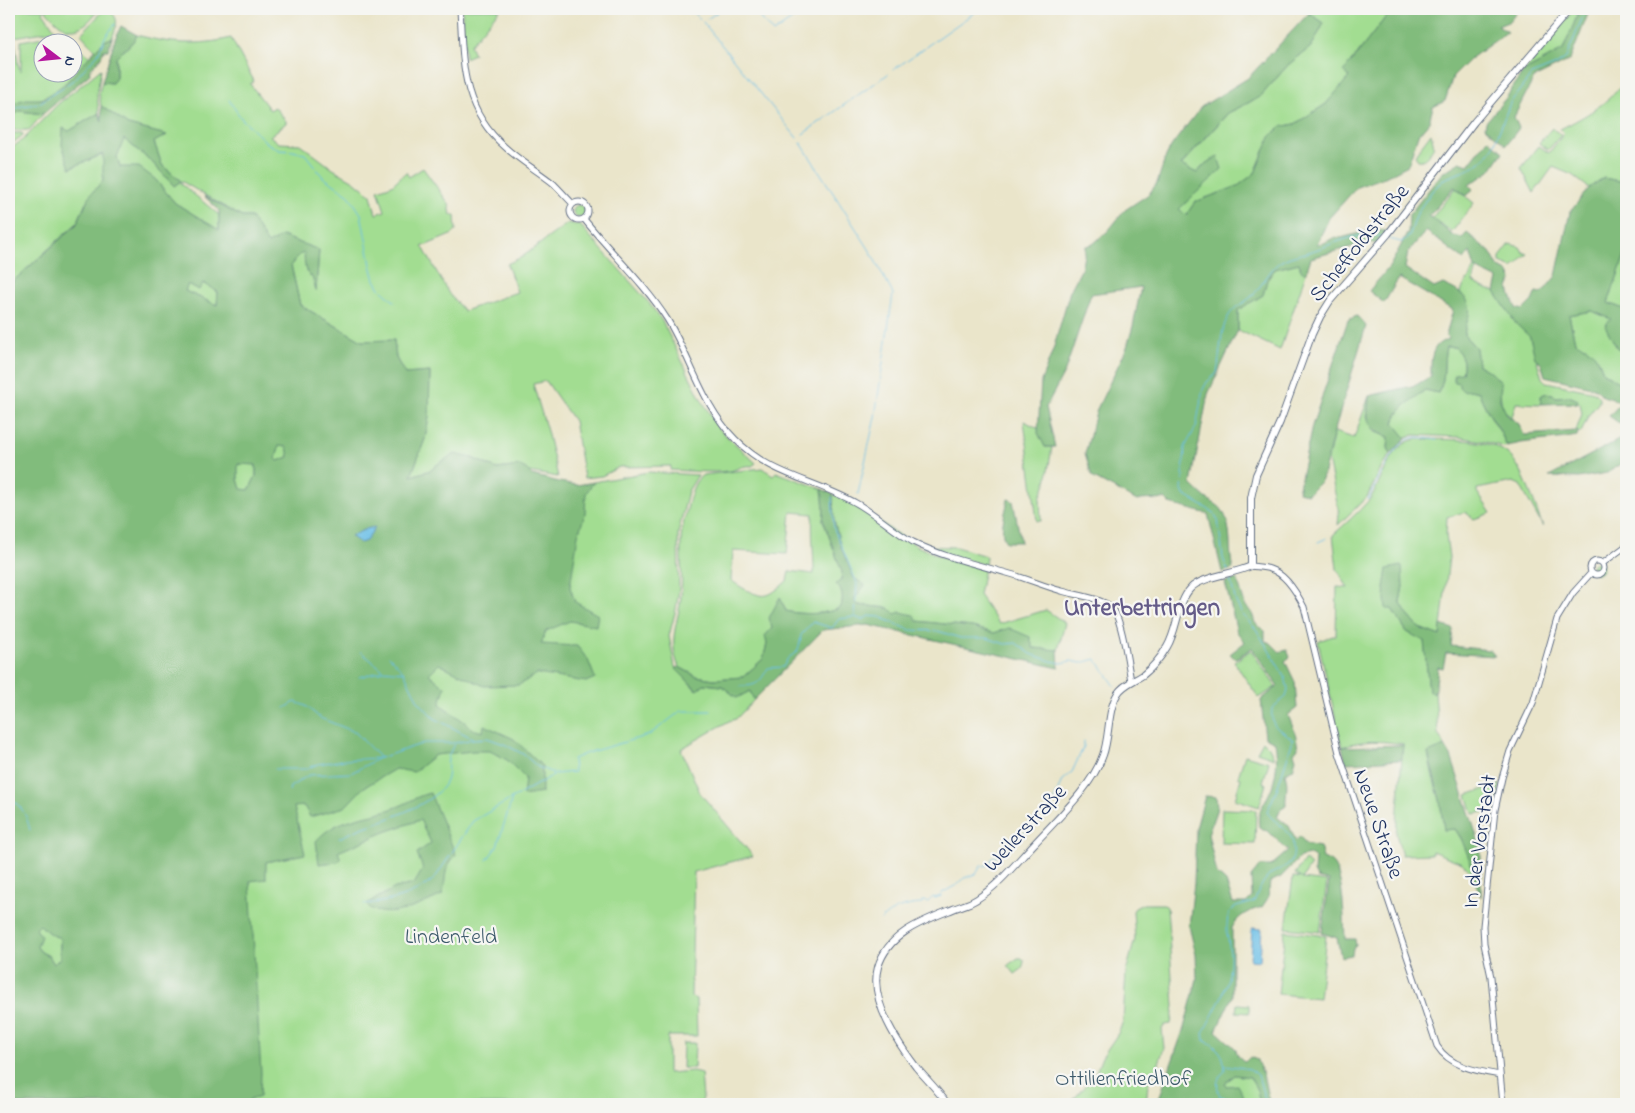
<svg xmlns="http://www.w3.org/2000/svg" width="1635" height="1113" font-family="'Indie Flower',sans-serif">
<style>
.green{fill:#a2dd91;stroke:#5e8678;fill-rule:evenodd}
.forest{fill:#81bc7b;stroke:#4e766c;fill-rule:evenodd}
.water{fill:#6abfe7;stroke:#4277a2}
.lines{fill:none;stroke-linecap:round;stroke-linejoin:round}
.stream{stroke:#6abfe7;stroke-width:1}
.minor-casing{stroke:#636f84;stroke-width:7}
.major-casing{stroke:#636f84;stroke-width:8}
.minor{stroke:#fff;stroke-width:5}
.major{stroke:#fff;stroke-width:6}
.labels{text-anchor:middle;stroke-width:4.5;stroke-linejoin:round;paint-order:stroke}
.street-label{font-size:22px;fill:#1b2f5e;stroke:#f6f6f2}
.park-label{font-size:22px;fill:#3d5a6b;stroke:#f6f6f2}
.quarter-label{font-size:25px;font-weight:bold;fill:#645b88;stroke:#f6f6f2}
</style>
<rect width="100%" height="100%" fill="#f6f6f2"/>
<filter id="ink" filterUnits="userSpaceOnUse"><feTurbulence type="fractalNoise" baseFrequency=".02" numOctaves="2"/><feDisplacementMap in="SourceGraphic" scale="10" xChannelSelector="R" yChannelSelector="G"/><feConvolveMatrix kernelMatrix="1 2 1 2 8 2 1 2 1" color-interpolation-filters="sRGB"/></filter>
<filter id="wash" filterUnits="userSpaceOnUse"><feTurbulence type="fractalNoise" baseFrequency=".0096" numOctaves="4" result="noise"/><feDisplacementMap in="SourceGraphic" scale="20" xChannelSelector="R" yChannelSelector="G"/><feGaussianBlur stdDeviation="1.12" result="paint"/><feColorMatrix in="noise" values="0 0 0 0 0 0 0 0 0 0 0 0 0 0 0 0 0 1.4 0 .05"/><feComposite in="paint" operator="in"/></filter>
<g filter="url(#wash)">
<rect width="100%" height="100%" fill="#eae5ca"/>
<path class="green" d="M9,9H45L43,12L55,30L9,38Z
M46,9H99C92,19 80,33 66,28C59,25 52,17 47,12Z
M105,9C121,16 117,25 112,38L106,40L95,50L81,34Z
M462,9H500L470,45L474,54L465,58Z
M1310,9H1392L1344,71L1350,77L1326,104L1295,124L1280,127L1270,137L1255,173L1238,186L1195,202L1186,215L1178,209L1222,169L1206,163L1197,173L1181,166L1228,113L1260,97L1288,65L1312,46L1324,23L1309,13L1308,11Z
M1572,12L1578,14L1563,50L1523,72Z
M54,35L62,42H42V72H72V42H67L71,39L90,57C78,70 60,92 43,98C35,102 21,99 9,104V42L15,41L18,64L21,72V41Z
M137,35C169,44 199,46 231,38L254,81L250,84L270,110L275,107L286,121V123L270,136L279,143L300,144L333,169L354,181L371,195L376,214L385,211L378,190L392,185L406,172L409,177L423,168L449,204L451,215H455L456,231L453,234L422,247L424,249L449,294L464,311L517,292L507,264L522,257L568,223L580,225L650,304L662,321L701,399L719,429L756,463L752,466C742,465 739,469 730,471C711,473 690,471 670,470L671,466L619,467L602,476L584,478L574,421L546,381L533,384L547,431L558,477L529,472L520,466L497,469L472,458L439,463L431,470L411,476L425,439L429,416L430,372L405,374L396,358L394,340L362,341L300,305L291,265L299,255L304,252L306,272L312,276L316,289L319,250L282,237L268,245L251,217H242L181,181L162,165L154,142L166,135L128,125L101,106L99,93L102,82L112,83L116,78V58C123,50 133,44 137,35Z
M101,69L97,94L99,113L69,131L70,168L104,154L103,181L89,196L77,223L9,285V150L25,138L57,105Z
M1626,81V182L1603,178L1589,188L1572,175L1553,167L1534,193L1521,168L1539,146L1549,153L1564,133L1560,129C1588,115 1605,105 1626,81Z
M20,111L43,114L29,130H9V118Z
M1552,128L1561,135L1548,150L1539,143Z
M9,133H22L23,135L9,146Z
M1431,133L1434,146C1430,152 1426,162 1418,160L1415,156L1416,153Z
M123,138L151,161L174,186L179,182L219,215V230L175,203L155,179L119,167L117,157Z
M1455,188L1474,203L1452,232L1432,218Z
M573 211a6 6 0 1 1 12 0a6 6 0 1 1-12 0Z
M1510,244L1520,247L1523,252L1528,254L1513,268L1500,263V257Z
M1626,252V310L1608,303Z
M1299,263L1301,270L1306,273L1280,350L1238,330V310L1263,295L1267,280L1275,269Z
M1475,268L1477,269L1473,282L1484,288L1495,292L1530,337L1542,378L1546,382L1594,392L1599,397V402L1588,416L1581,433L1576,431L1582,414L1580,403H1577V400L1569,396L1556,397L1553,394L1546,393L1540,396L1541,404L1516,403L1512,417C1499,411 1500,394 1501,381L1487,370L1478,365L1476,348L1464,335C1467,317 1474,309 1460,292Z
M202,283L218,292L217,305L185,291L188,284Z
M1592,311L1611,319L1617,348L1626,355V365L1623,367L1626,378V387L1603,372C1597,354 1592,349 1575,342L1569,315Z
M1446,347H1455C1467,362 1463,365 1460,383L1470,390L1479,392C1485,412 1499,426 1506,445L1509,446L1504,447L1482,441L1459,437L1414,435L1406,438L1394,424C1397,407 1413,400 1425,390L1438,393C1447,378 1442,363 1446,347Z
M1369,396L1367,416L1375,432L1389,437L1388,448L1391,454L1383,465L1367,497L1338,525L1339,513L1328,459L1334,432L1354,438Z
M1024,421L1038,428L1039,433L1045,447H1052L1046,483L1040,498L1041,521H1037Z
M1418,439C1444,440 1491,436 1511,457C1524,470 1536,509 1543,527L1520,485L1513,482L1477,489V492L1491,513L1474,519L1465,512L1447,517L1446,535L1449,557L1440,636L1419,628L1407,614L1400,602L1403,586L1392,609L1407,632L1424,640L1429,691L1435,692L1438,734L1445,746L1428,754L1433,777L1440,800L1444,830L1455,829C1463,841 1473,859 1472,873L1462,863L1432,851V854L1402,855L1396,834L1403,744C1381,741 1362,739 1342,747L1318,641L1336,635L1337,587L1348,588L1337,569L1333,535C1345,524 1358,513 1369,500C1383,482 1390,441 1418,439Z
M279,445L288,447L289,457L278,461L276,459Z
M237,464H256V476L249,490H241L238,479Z
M762,468L773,475L776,472L822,489C823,499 825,511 823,520L842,572L840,588L843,597L841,607C828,615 801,615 786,611L780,598L763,659L743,677L714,679L696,676L679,667C667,640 679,622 681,596C683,578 680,560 681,542C681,528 686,515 689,501C692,491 694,481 703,475ZM791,512L813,514C811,534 814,553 814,574L789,571L787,581C781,586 774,593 767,595C758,598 738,586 731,580L733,551L787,554Z
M648,472L698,475L688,491L678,534L679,590L676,609L669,636L675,667L696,690L704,684L722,686L737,697L750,691L754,700L736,719L729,721L681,749L700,793L753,856L694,872L691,997L696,999L697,1036H668V1073L693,1071L701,1073L703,1098L701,1104H246L250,881L265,862L302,854L268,725L571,486L592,484L594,482Z
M833,494L859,507L893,531L919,547L942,557L984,569L979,595L999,624L1046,610L1065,623L1058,650L1033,648L1010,628L994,633L972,627L917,621L895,614L889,608L858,605L854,600V578L841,547L834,521Z
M926,546L956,547L986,556L985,565L942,553Z
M1591.5 568a5.5 5.5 0 1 1 11 0a5.5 5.5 0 1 1-11 0Z
M1251,650L1276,687L1259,698L1234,662Z
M1263,741L1269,747L1274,758L1257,752Z
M1245,755L1269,762L1263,782L1266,784L1259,807L1235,799L1241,778L1238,777Z
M1500,784L1495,810L1473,814L1467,795Z
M1222,809L1256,810L1255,844L1221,843Z
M1305,860L1311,865L1302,879L1327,882L1320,932L1286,928L1293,877L1301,878L1295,874Z
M1143,904H1164L1167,907L1173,991L1174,1006L1171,1024L1165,1025L1162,1029L1164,1048L1159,1063L1148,1084L1146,1104H1070L1096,1072L1102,1057L1119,1032L1123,1021L1126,972L1135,939L1133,911L1135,908Z
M40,925L50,934L60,938V958L54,964L49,956L41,952L37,947L36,929Z
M1285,931L1326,936L1319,998L1278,994Z
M1018,958H1022L1024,962L1022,969L1015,974L1008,965Z
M1237,1004L1249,1005V1013L1236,1012Z
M683,1043H695L694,1068H682Z
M1235,1075L1250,1077L1257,1090L1260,1104H1243L1245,1099L1226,1086L1224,1083Z"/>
<path class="forest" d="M1392,9L1518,10L1510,21L1498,26L1507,32L1470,59L1453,76L1445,101L1433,107L1429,122L1418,135L1408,165L1385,177L1357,187L1329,218L1317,244L1324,243L1335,237L1341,238L1371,230L1387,231L1376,244L1369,242L1311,258L1306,273L1301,270L1299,263L1275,269L1267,280L1263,295L1238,310V330L1208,394L1191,484C1196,489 1201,494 1206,498C1211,502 1219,505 1222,510C1233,526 1228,552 1233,569L1222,572L1208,514L1170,504L1165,499C1155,501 1147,498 1137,501L1092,477L1085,454L1097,409L1127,347L1133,326L1141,287L1091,294L1065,371L1046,407L1055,447H1045L1038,433L1041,381L1053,350L1070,291L1081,270L1086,246L1093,244L1108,231L1125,210L1149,194L1157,183L1166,156L1172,145L1201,107L1248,78L1309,13L1324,23L1312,46L1288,65L1260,97L1228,113L1181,165L1197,173L1206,163L1218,157L1222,169L1179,209L1186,215L1195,202L1238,186L1255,173L1270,137L1280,127L1295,124L1326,104L1349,77L1344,71Z
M1580,9H1590L1570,60L1534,78L1514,117L1519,128L1506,145L1485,127L1486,122L1506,98L1523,72L1563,50Z
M121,26L137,35C133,44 123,50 116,58V78L112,83L102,82L115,39Z
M112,38L108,50H104L101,57L89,71L91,73L43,114L20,111L9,118V104L26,99H43L66,83L95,50L106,40Z
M101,106L128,125L167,135L154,142L162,165L181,181L174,186L151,161L124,139L117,157L120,167H139L155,179L175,203L219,230V210L204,196L242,217H251L268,244L282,236L319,250L316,291L312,277C303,273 305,261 304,253L299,255L291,265L300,305L362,341L394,340L396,358L405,374L430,372L429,416L425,439L411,476L431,470L439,463L455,454L472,458L497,469L520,466L526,469L532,475L559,482L577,485L594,482L586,493L585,514L578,535L570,587L575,602L598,615L596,626L570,621L546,631L541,644L577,646L588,660L595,678L586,682L537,674L519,685L484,686L439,664L429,674L445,687L440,704L470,726L472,729L483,732L484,725L514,739L542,766V793L523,796L525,778L507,760L490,751H473L435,755L414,772L395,769L363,788L345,807L310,817L304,806L294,807L305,854L266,862V879L250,881L261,1073L260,1096L250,1099L248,1104H9V285L77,224L89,196L103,181V154L70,168L62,145L63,128L69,131L99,113L102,122ZM203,283L218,292L217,305L185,291L188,284L199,290ZM279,446L287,447L289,457L278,461L276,459ZM238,464L256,465V476L249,490L241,489L238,479ZM40,925L50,934L60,938V958L54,964L49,956L41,952L37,947L41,936L36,929Z
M1488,139L1503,152L1490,171L1469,185L1473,189L1467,196L1454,187L1429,216L1454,236L1462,238L1467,233L1490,252L1499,268L1508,272L1512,279L1509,289L1511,296L1516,308L1523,310L1532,301L1536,292L1542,293L1556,276L1570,212L1589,188L1603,178L1626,182V252L1608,303L1626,310V355L1617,348L1605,326L1611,319L1592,311L1569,315L1575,342C1592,349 1597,354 1603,372L1626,387V428L1609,416L1622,402L1603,396L1596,389L1591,387L1545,376L1541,363L1535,358L1530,337L1516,324L1495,292L1498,279L1475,268L1470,252L1464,260L1426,231L1408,252L1405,268L1434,288L1443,284C1456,290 1473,297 1469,315C1467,322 1465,328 1464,335L1476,348L1478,365L1487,370L1501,381L1500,400L1507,415L1519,424L1524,435L1576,431L1578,433L1577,436C1558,440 1540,440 1521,443C1516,444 1511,446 1506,445C1500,426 1485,412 1479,392L1470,390L1463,391L1459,387V383L1454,382V374L1462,373C1465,361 1462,356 1455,347H1446C1442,363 1447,378 1438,393L1425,390C1413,400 1397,408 1394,423L1406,438L1391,454L1388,448L1389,437C1364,428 1367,419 1369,396L1416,385L1431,376C1431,359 1430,344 1449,339L1446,335L1453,310L1399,278L1384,303L1369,291L1390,266L1408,232L1409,217L1408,216L1442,173L1460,162L1468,165Z
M1357,316L1366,326L1334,432L1322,480L1308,494L1298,492L1312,426L1348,320Z
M1547,393L1553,394L1556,397L1569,396L1578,400L1577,403L1541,404L1540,396Z
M1626,436V461L1607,473L1579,478L1549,477Z
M822,489L833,494L834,521L841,547L854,578L865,585L854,600L858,605L889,608L895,614L900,612L914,615L917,621L972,627L994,633L1009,628L1030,637L1033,648L1058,650L1059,668L868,625L823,630L754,700L750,691L737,698L722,686L704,684L697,690L675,668L679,667L696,676L714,679L743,677L763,659L767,644L765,636L772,628L769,618L780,597L786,611C801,615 828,615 841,607C843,598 843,591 836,584L841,580L842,572L823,520C825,512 823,499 822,489Z
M1008,499L1013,501L1021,542H1006C998,531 1006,512 1008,499Z
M1402,566L1403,586L1400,602L1407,614L1419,628L1440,636L1441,625L1453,629L1451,646L1490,650L1495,656L1446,653L1443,668L1438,667L1435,692H1429L1424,641L1407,632L1392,609H1386L1384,588L1387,569Z
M1237,579L1245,605L1252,613L1255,623L1265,631V641L1271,643L1280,652L1287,650L1290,657L1285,661L1295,682L1297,708L1288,715L1295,732L1298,748L1294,753L1296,759L1293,769L1285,773C1289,787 1285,792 1286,806L1280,810L1277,817L1289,826L1296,841L1300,836L1305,844L1320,847L1323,858C1327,860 1331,861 1333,864C1344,878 1344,921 1345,939H1355L1356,946L1353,948L1352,955L1341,957L1337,938L1322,933L1329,881L1317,878L1314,872L1315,858L1310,855L1300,857L1281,877L1270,882L1268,898L1262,907C1249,911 1238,915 1232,928V997L1216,1031L1235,1048L1238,1056L1245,1062L1250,1057L1257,1060C1258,1066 1262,1069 1263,1075C1266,1085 1266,1094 1271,1104H1260L1257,1090L1250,1077L1235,1075L1225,1083L1226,1086L1237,1085L1245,1099L1243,1104H1157L1184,1028L1197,979L1196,955L1189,926L1194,883L1196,828L1205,796L1216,797L1217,808L1208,834L1217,874L1226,882L1233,903H1246L1252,897L1251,877L1260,866H1271L1288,851L1269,832L1259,827C1257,809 1262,809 1269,794C1277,778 1278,758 1275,742L1265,737L1261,700L1278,686L1252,648L1235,659L1230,654L1245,642L1237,632L1225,582Z
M1403,745L1401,760L1346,763L1342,747Z
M1445,746L1451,756L1481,849V897L1472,873V866L1461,838L1455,829L1444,830L1440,800L1428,753Z
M430,793L456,855C441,871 448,877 442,895C423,904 397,917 376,911C372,910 369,907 366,904L395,888L414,884L423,869L417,853L431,843L420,820L385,832L338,852L341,859L338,862L319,864L316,841C337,817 366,818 394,808C407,804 416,796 430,793Z"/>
<path class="water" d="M375,527L366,541L360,543L351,536L366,529Z
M1252,928L1262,929L1260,961L1250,960Z"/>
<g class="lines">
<path class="stream" d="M691,9L700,19
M752,9L773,33L807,9
M707,19L722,9
M703,22L797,138
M893,70L978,10
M229,100L241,118L267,143L279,150L293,151L305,154L323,177L348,194L361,214L371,265L375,280L381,290L395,302
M9,111L22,106L38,104L75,79L98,54L105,37L115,24
M803,134L888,74
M801,143L869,249L893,294L875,417L858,494
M1389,239L1401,242L1406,240L1410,234L1418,211L1432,191L1444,179L1474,167L1485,158L1493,148L1510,103L1531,75L1556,65L1566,58L1586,9
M832,497L834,529L857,583L855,616
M1368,499C1377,483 1394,442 1412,438C1420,436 1429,439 1437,440
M1318,542L1327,538
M1228,571L1223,558L1218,520L1213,512L1184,495L1182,490L1185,447L1196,427L1203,389L1207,382L1217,373C1220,357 1220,330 1228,317C1233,307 1243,304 1251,297C1261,288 1271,267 1280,262C1289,256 1299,255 1309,252C1332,245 1357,230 1383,237
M1229,575L1236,602L1242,614L1256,629L1285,677L1288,689L1286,697L1272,708C1270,732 1280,726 1293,740L1277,789L1267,812C1273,822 1285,826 1291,837C1293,840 1293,844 1293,848C1296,867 1281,866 1270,875C1262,881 1258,893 1254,902L1236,907L1229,912C1223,935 1232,945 1230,965C1229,989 1213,1013 1203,1033L1204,1039C1219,1049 1224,1053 1225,1071C1216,1078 1216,1086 1220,1096L1235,1100L1237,1104
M361,652L383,670L404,672
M389,656L404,672L418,701L434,718L474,739L487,738L504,744L523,754L538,767L553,773
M359,677L383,671
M740,686C758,686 759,683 768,668L783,667L788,658L797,652L800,643L801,635L813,622L832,628L839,619L855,617L862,620L869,616L880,617L910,630L938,631L960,638H987L1005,644L1016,643L1031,654L1051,661L1062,663L1071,661L1081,663L1096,659L1115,686
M285,708L295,702L306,706L320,718L355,732L380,758L424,743H455L473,739
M275,769H305L318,764L344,760L380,758
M289,791L290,787L309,775L351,773L379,758
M9,798C23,807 26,814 30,830
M339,838C348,834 358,829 367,826C388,819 437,803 446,781C449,773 447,766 448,758C449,754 452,748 454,744
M487,860L497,846L512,799
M364,904C390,902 415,896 435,878L473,821L555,774L574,772L573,759L587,753L649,735L681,711H711
M881,920C891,909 906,905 921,904L922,901L928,902L933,897L935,898L941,896L942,893L960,883L964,878L976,874L981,866L988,865L993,857L1000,855L1015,836L1023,834L1035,819L1049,808L1055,798L1062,780L1072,772L1084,746V741
M1225,1065L1250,1069L1258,1075L1266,1104
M1383,1104H1384"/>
</g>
</g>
<g filter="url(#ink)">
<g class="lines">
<g class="minor-casing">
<path id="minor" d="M460,9C463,63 461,108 505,147C520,161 538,171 554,184C560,190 566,197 573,204
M570 211a9 9 0 1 1 18 0a9 9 0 1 1-18 0Z
M584,219C611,253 644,283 667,319C691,358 702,405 735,439C771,476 813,479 856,503C876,514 893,531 913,542C943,557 975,564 1007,573C1026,578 1043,586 1062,591C1075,595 1103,598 1112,608C1122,618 1128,665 1131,681
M1590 568a7 7 0 1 1 14 0a7 7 0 1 1-14 0Z
M1603,563L1626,546
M1251,566C1257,567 1264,567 1270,569C1286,574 1297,593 1304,607L1339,753L1437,1046C1450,1067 1477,1071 1500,1075
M1503,1104L1491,977L1484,944L1483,926L1495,810L1502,778L1510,751L1533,703L1557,619L1573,593L1591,573"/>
</g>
<g class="major-casing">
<path id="major" d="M947,1104C939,1091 926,1079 916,1067C897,1042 869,999 878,967C888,933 923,921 953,909C960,906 970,904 977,899C999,885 1016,863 1034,844C1057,819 1092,787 1103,755C1110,736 1107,710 1118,693C1124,684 1134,681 1143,675C1152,668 1161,657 1167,647C1178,629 1177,602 1191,588C1201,577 1234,574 1251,566V498L1256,475L1280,422L1312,334L1320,317L1330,301L1388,234L1474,122L1570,9"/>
</g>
<use href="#minor" class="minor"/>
<use href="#major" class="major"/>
</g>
</g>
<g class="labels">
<g class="street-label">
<text transform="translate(1358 242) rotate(-51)" y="8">Scheffoldstraße</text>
<text transform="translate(1380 823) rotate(71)" y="8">Neue Straße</text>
<text transform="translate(1024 827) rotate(-47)" y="8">Weilerstraße</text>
<text transform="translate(1478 841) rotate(-82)" y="8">In der Vorstadt</text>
</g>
<g class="park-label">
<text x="451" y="943">Lindenfeld</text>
<text x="1123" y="1085">Ottilienfriedhof</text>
</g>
<g class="quarter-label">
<text x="1142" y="615">Unterbettringen</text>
</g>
</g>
<rect width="1635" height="1113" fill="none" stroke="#f6f6f2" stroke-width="30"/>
<g transform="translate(58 58) rotate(106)"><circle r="24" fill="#f6f6f2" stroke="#9ea6b7"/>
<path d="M0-4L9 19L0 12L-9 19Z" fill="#b5179e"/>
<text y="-8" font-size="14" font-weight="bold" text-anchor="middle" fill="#1b2f5e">N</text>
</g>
</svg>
